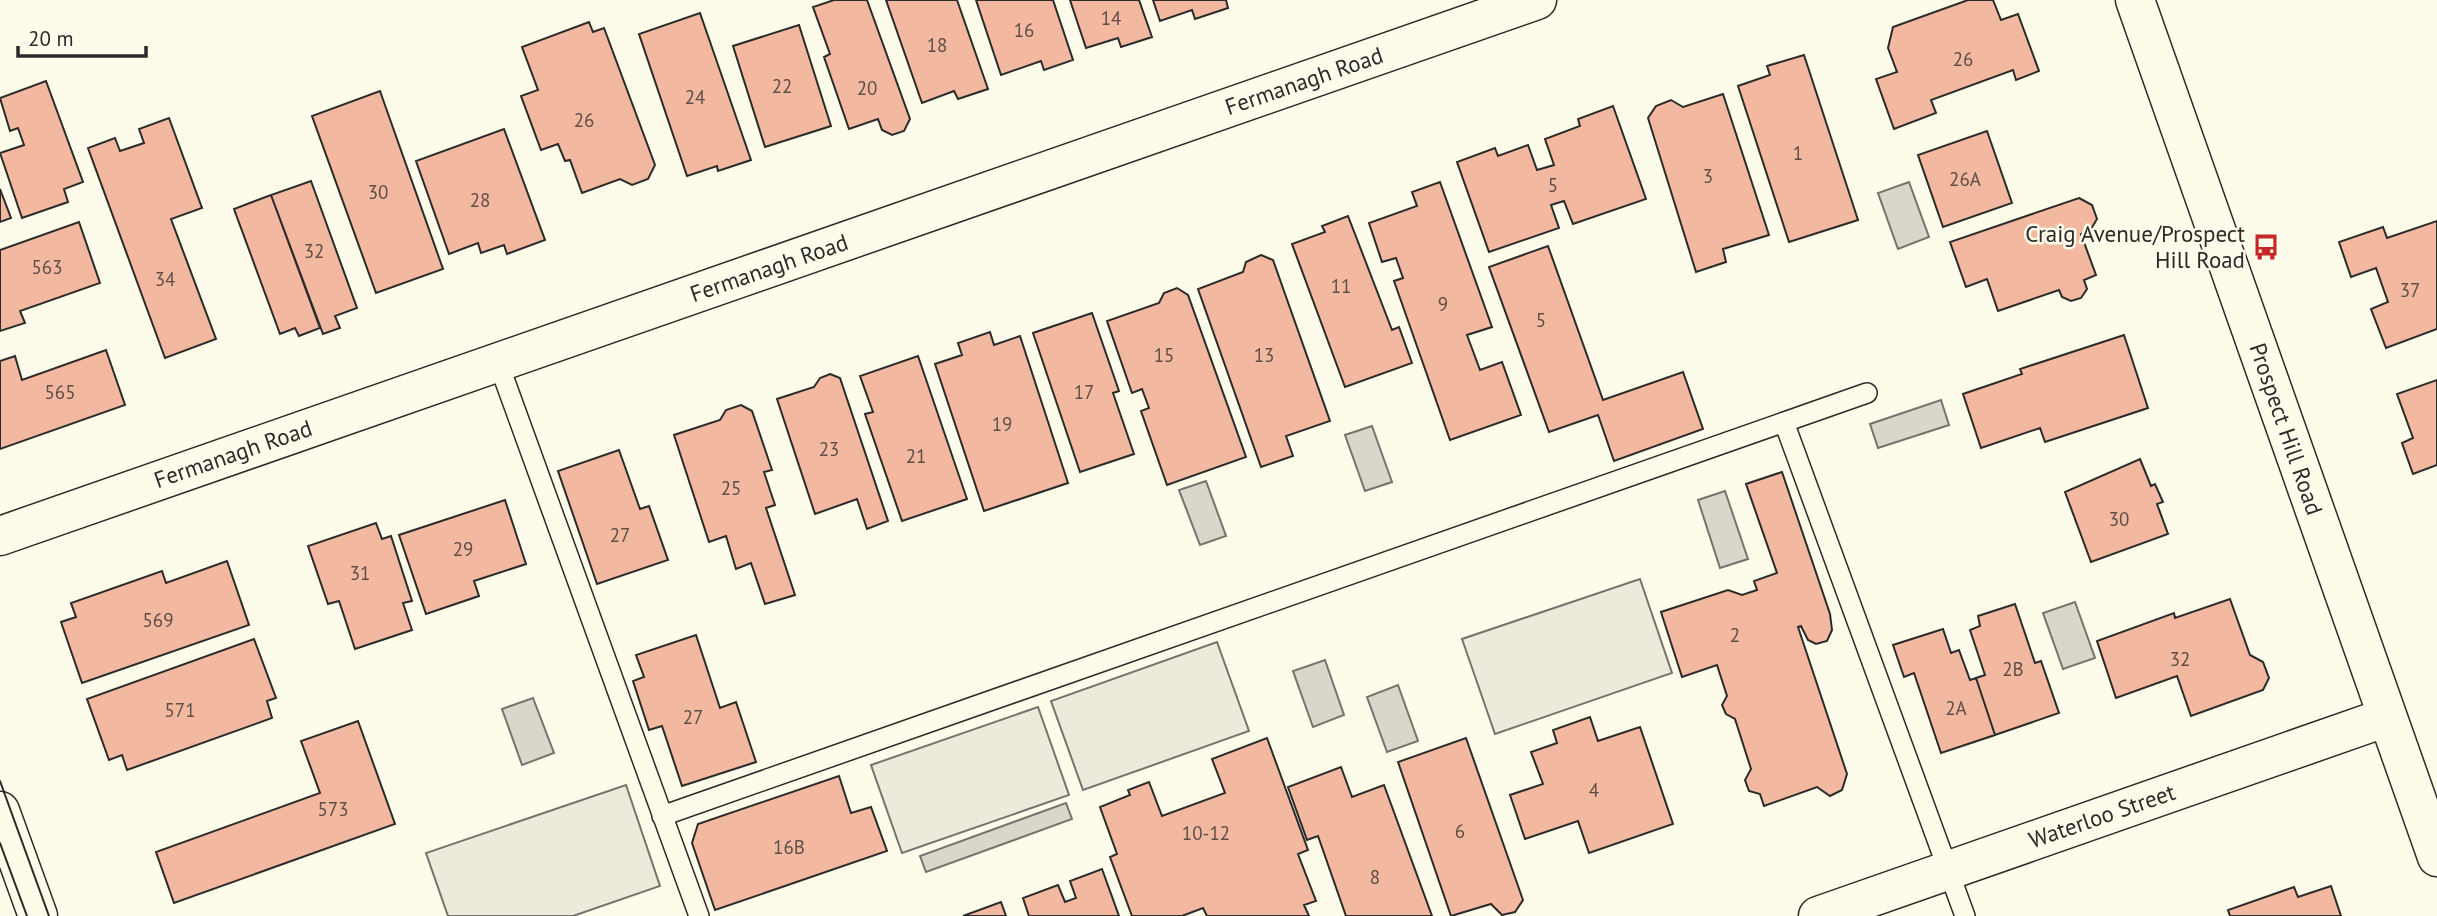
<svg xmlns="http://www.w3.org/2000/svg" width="2437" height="916" font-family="'PT Sans',sans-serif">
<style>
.green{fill:#ecebdb;stroke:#74746e;stroke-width:2}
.water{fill:#d8d7c9;stroke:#74746e;stroke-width:2}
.building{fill:#f2b8a0;stroke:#2b2b2b;stroke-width:2}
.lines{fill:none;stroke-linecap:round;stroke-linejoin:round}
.service-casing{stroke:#2b2b2b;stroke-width:22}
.minor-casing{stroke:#2b2b2b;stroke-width:41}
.secondary-casing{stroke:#2b2b2b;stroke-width:41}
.primary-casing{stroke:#2b2b2b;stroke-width:41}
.service{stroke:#fdfbea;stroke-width:19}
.minor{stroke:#fdfbea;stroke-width:38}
.secondary{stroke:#fdfbea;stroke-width:38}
.primary{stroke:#fdfbea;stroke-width:38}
.tram{stroke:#2b2b2b;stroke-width:2}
.labels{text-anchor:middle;stroke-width:5;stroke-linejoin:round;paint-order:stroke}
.number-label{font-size:19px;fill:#5d4e48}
.street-label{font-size:23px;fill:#2b2b2b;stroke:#fdfbea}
.poi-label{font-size:23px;fill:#2b2b2b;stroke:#fdfbea;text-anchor:end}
</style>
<rect width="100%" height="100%" fill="#fdfbea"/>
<path class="green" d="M1640,579L1672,673L1495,734L1462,639Z
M1217,642L1249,731L1083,790L1051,701Z
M1038,707L1069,795L902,853L871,765Z
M626,785L660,886L573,916H448L426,853Z"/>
<path class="water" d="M1909,182L1929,237L1898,249L1878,193Z
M1941,400L1949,425L1878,448L1870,424Z
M1372,426L1392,482L1365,491L1345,435Z
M1206,481L1226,536L1200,545L1179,490Z
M1725,491L1748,559L1720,568L1698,500Z
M2075,602L2095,658L2063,669L2043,613Z
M1325,660L1344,715L1313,727L1293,671Z
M1398,685L1418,741L1387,752L1367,697Z
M533,698L554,753L522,765L502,709Z
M1066,803L1072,819L926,872L920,856Z"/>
<path class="building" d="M834,0H867L910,119L904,131L892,135L882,130L878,119L849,129L824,57L830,54L813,7Z
M886,0H957L988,89L958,99L954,91L922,103Z
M976,0H1053L1073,60L1044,70L1041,61L1001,75Z
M1070,0H1139L1152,37L1121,47L1118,38L1086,48Z
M1153,0H1226L1228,8L1195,19L1192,10L1160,21Z
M1968,0H1993L2001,20L2018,14L2039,71L2016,80L2013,70L1931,100L1936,113L1894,129L1876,79L1897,72L1888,48L1893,27Z
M700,13L751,160L718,171L717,166L687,176L639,34Z
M589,22L593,32L604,28L655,165L648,179L632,185L620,179L582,193L570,160L565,161L558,144L541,150L521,96L538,90L522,47Z
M799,25L831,126L765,147L733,46Z
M1804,55L1858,220L1789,242L1738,86L1770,75L1767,66Z
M46,81L83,182L64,189L68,202L22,218L0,153L24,145L18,128L10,131L0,98Z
M380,91L443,269L376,293L312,116Z
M1723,94L1769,235L1723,249L1726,262L1696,272L1648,118L1656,106L1671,100L1683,107Z
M1613,106L1646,199L1573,224L1564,201L1551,205L1559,228L1489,252L1457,162L1495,148L1498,156L1528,145L1537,170L1554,165L1545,139L1580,126L1578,119Z
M169,118L202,208L171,219L216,339L165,358L88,148L115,138L120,151L144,143L139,129Z
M504,129L545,240L507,254L504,245L481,253L478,243L449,254L416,161Z
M1987,131L2012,203L1943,227L1918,155Z
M311,181L357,308L335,316L340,328L323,334L271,195Z
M1440,182L1492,327L1467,335L1480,370L1502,362L1521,415L1450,440L1394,281L1403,278L1396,258L1382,262L1369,223L1417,206L1412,192Z
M0,189L11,218L0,222Z
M271,195L320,328L299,336L295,328L280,334L234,209Z
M2079,198L2092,205L2097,219L2090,231L2081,234L2096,275L2084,280L2087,289L2081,298L2071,301L2062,297L2059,290L1998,311L1987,279L1966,287L1950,242Z
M1348,216L1392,330L1399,327L1412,363L1345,387L1292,244L1325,232L1322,226Z
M2437,221V329L2386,348L2371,309L2388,302L2376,268L2351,277L2339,242L2383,227L2387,238Z
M79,222L100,283L20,311L25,323L0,331V250Z
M1548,246L1603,400L1683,372L1703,429L1614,461L1598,415L1549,432L1489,267Z
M1261,255L1273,260L1330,421L1286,436L1293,456L1261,467L1198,289L1243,272L1246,262Z
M1177,288L1188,295L1246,457L1167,485L1141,411L1149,408L1142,389L1132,393L1107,321L1159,303L1164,293Z
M1092,313L1119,391L1113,393L1134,454L1080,472L1033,333Z
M990,332L994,345L1020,336L1068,483L984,511L935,364L962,355L958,343Z
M2124,335L2148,408L2045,442L2040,428L1981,448L1963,394L2022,374L2020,369Z
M106,350L125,405L0,449V361L15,356L22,380Z
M918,356L967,499L902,521L865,414L873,412L860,376Z
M830,374L840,378L888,521L867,529L857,499L815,514L777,399L814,387L820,378Z
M2437,380V465L2413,474L2402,443L2413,438L2397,394Z
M741,405L752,411L772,470L764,472L775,505L766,508L795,595L765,604L751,563L736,569L726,536L709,542L674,435L720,420L726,410Z
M619,450L640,509L649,506L668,560L597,584L558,471Z
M2140,459L2151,486L2155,484L2163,502L2157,504L2168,534L2091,562L2065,492Z
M1782,472L1830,614L1832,630L1827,641L1816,644L1808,640L1801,626L1798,627L1847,774L1842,790L1830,796L1817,787L1764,806L1760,794L1749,791L1745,780L1751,769L1735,719L1726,714L1722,705L1727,696L1717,665L1682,677L1661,612L1728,590L1742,595L1757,590L1754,581L1777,573L1746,484Z
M505,500L526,564L474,581L479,596L426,614L399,535Z
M376,523L382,539L391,536L412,601L403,603L412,630L355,649L339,601L328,604L308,546Z
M227,561L249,625L82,683L61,622L76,617L71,603L162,571L166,583Z
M2230,599L2250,655L2263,662L2269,678L2263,690L2191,716L2177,676L2116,698L2097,641L2174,613L2175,618Z
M2015,604L2035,663L2041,661L2059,713L1995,735L1976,678L1985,675L1970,630L1980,626L1978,616Z
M1943,629L1951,653L1959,650L1970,680L1976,678L1995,735L1941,753L1914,673L1904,677L1893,645Z
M696,635L720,708L736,702L756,762L682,786L662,726L649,730L633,681L644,677L636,655Z
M254,639L276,698L267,701L272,718L127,770L122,755L109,760L87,699Z
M1590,717L1598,741L1640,727L1673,824L1589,853L1578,821L1525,839L1510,795L1543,784L1531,752L1557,743L1553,730Z
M358,721L395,824L174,903L156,852L320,793L301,741Z
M1267,738L1308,850L1298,854L1316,901L1304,905L1309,916H1207L1203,908L1182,916H1132L1110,857L1117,854L1100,807L1130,795L1128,790L1149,782L1162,816L1225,793L1212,759Z
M1466,738L1523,900L1515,912L1502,915L1491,904L1451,916L1398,762Z
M1341,767L1352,797L1384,785L1432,916H1346L1318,836L1307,840L1288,787Z
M839,776L851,813L871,807L887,851L715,910L692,843L698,824Z
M1102,869L1119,916H1029L1023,898L1058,885L1065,902L1076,898L1070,881Z
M2331,886L2341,916H2230L2228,910L2294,887L2298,897Z
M1001,902L1006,916H963Z"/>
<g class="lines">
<g class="service-casing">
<path id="service" d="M498,362L699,916
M1784,422L1965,916
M662,816L1867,393"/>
</g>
<g class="minor-casing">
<path id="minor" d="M0,536L1537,0
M1818,916L2387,717"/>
</g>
<g class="secondary-casing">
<path id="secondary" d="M2135,0L2437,857"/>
</g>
<g class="primary-casing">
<path id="primary" d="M0,811L38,916"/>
</g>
<use href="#service" class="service"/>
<use href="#minor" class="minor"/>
<use href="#secondary" class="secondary"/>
<use href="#primary" class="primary"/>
<path class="tram" d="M0,781L49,916
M0,843L27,916"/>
</g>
<defs>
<g id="bus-bare" transform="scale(2.1)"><path d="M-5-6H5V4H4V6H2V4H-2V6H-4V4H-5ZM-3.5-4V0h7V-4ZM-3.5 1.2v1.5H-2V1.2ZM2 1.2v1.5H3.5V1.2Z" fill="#c62828" stroke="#fdfbea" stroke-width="2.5" paint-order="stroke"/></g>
</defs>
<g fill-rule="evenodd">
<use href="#bus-bare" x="2266" y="247"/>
</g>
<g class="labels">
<g class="number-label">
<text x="1111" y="25">14</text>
<text x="1024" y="37">16</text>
<text x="937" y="52">18</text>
<text x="1963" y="66">26</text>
<text x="782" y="93">22</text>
<text x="867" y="95">20</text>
<text x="695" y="104">24</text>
<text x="584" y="127">26</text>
<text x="1798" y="160">1</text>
<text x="1708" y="183">3</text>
<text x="1965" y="186">26A</text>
<text x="1553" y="192">5</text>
<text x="378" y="199">30</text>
<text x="480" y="207">28</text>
<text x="314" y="258">32</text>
<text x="47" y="274">563</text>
<text x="165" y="286">34</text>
<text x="1341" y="293">11</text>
<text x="2410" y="297">37</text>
<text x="1443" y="311">9</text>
<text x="1541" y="327">5</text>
<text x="1164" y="362">15</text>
<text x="1264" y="362">13</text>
<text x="60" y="399">565</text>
<text x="1084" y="399">17</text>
<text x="1002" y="431">19</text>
<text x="829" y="456">23</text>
<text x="916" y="463">21</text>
<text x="731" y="495">25</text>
<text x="2119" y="526">30</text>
<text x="620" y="542">27</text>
<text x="463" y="556">29</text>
<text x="360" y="580">31</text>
<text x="158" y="627">569</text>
<text x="1735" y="642">2</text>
<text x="2180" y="666">32</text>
<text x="2013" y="676">2B</text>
<text x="1956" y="715">2A</text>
<text x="180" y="717">571</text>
<text x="693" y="724">27</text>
<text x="1594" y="797">4</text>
<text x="333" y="816">573</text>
<text x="1460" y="838">6</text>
<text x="1206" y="840">10-12</text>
<text x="789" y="854">16B</text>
<text x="1375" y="884">8</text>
</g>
<g class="street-label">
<text transform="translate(1304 81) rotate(-19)" y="8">Fermanagh Road</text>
<text transform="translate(769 268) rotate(-19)" y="8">Fermanagh Road</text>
<text transform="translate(2286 429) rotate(71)" y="8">Prospect Hill Road</text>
<text transform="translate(233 454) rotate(-19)" y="8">Fermanagh Road</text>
<text transform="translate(2102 816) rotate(-19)" y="8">Waterloo Street</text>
</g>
<g class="poi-label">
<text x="2245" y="242">Craig Avenue/Prospect<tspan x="2245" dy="26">Hill Road</tspan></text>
</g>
</g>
<path d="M18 46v10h128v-10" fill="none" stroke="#2b2b2b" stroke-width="3.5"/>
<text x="28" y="46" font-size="21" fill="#2b2b2b" stroke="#fdfbea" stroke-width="5" paint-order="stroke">20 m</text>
</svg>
